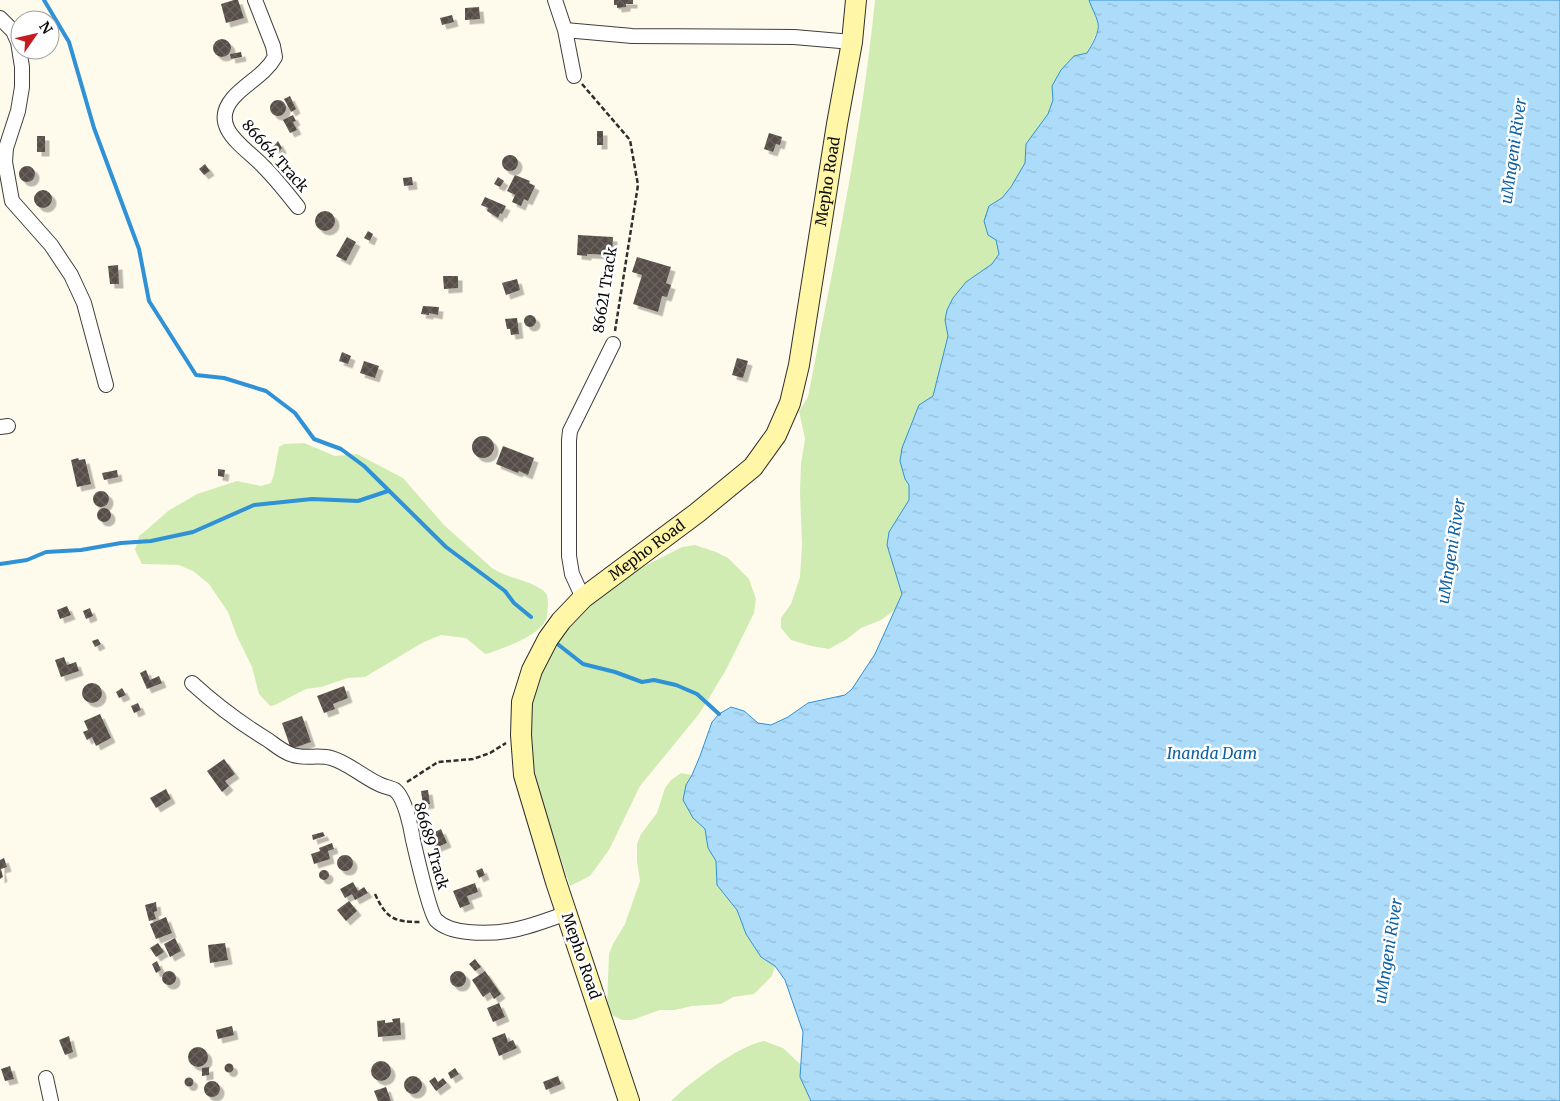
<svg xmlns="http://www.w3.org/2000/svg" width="1560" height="1101" font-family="Merriweather,serif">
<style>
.grass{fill:#d0ecb3}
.water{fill:url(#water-ripples);stroke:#2f91d6}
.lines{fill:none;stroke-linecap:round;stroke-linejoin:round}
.stream{stroke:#2f91d6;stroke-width:4}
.building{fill:url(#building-cross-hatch);filter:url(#shadow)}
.street-casing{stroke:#3f3f3f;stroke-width:16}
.secondary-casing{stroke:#2e2e2e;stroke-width:22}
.path{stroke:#2e2e2e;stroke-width:2.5;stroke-dasharray:5 2.5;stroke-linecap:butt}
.street{stroke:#fff;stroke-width:14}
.secondary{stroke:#fff6a7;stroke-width:20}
.labels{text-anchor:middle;stroke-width:5;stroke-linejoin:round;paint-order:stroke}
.street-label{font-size:15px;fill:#0c0c0c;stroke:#fff}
.water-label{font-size:16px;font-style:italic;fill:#0e62a6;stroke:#fff}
</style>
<defs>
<pattern id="water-ripples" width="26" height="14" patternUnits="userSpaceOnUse" patternTransform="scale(1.25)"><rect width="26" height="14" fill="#addcfa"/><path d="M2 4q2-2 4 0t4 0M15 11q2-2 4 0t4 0" fill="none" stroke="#94bcd5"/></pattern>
<pattern id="building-cross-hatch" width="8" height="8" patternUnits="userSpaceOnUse" patternTransform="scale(1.25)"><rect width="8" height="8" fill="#564e48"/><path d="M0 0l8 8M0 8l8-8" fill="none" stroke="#69635e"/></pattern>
<filter id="shadow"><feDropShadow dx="4.5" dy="4.5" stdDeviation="0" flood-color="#0004"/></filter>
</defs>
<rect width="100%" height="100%" fill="#fffbec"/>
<path class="grass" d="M875,0H1089L1098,24L1097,32L1087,53L1074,56L1052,86L1053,100L1048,115L1026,144L1025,163L1011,187L1002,198L989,206L999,254L992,264L966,282L945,320L948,336L933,396L919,405L902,448L900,461L905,479L909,485V500L889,532L887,545L902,594L896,609L881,620L861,628L847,639L829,649L811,646L791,640L781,628V618L791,604L800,577L802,544L800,493L801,464L805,439L799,411L808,397C833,266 862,134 875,0Z
M304,443L335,456L357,454L403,478L444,525L492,568C507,578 526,579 541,589C548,593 548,598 548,605C547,609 548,613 547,617C542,635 506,647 490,653L485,654L466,638L441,635L422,643L365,677L348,678L321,687L306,689L275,705L270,706L259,694L252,667L236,634L228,612L209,584L193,571L179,565L142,564L135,550L139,536L143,533L168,511L197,494L237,481L261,486L271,483L274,474L279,447L284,444Z
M695,545L716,552L728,558L749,579L756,599L754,613L726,670L699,714L640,786L609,850L590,876L570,886L533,774L530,732L531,703L541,672L564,634L594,602L637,570L682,547Z
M681,773L692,775L686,785L693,818L705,829L708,848L716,861L717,885L737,910L746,934L761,957L775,966L772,976L754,994L733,997L721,1004L692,1006L675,1010H660L632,1020H622L612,1015L609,1011L607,1006L609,954L613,944L625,924L640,881L637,861V844L641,834L657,813L665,788L671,780Z
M764,1041L783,1048L800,1064V1077L811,1101H671C689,1083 739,1045 764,1041Z"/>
<path class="water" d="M1089,0H1560V1101H811L800,1077L803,1032L785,980L775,966L761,957L746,934L737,910L717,885L716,861L708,848L705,829L693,818L683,800L686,785L692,775L700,756L712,722L719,714L731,707L744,711L758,723L771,725L788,717L808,703L845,695L852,689L875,654L902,594L887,545L889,532L909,500V485L905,479L900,461L902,448L919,405L933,396L948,336L945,320L947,310L953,298L966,282L992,264L999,254L996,240L988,235L984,221L989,206L1002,198L1011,187L1025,163L1026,144L1048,114L1053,100L1052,86L1061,70L1074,56L1087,53C1092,45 1100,32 1098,23C1096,15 1091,7 1089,0Z"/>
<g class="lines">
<path class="stream" d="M44,0L69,42L94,128L139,249L149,301L196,375L224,378L266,391L295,413L314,439L341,449L364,466L446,547L505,591L514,603L531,617
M0,564L27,560L46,552L81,550L121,543L151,541L193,532L254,505L312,499L358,501L388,491
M555,642L583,664L615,672L642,682L654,680L676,685L697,694L719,714"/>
</g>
<path class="building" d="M234,0H238L244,18L226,23L221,4Z
M614,0H633V4H626V7L617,8V5H614Z
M479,7L480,19L465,20V8Z
M452,15L454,22L442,25L440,18Z
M213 48a9 9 0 1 1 18 0a9 9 0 1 1-18 0Z
M241,52L242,57L231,59L230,54Z
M290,96L296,109L291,112L284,99Z
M270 108a8 8 0 1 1 16 0a8 8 0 1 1-16 0Z
M293,115L296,121L293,122L297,130L290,133L283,120Z
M597,131H603V145H597Z
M769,133L782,137L780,145L776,144L773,152L764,149Z
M37,136H45V152H37Z
M278,141L282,148L279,152L273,147Z
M502 163a8 8 0 1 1 16 0a8 8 0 1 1-16 0Z
M205,164L210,171L204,175L199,169Z
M19 174a8 8 0 1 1 16 0a8 8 0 1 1-16 0Z
M515,175L530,181L529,183L535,186L528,201L524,199L521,206L512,202L515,195L507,191Z
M412,177L413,185L404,186L403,178Z
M498,177L504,181L500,187L494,184Z
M34 199a9 9 0 1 1 18 0a9 9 0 1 1-18 0Z
M485,197L506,206L502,214L500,213L498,218L487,211L488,208L481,205Z
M315 221a10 10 0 1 1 20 0a10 10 0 1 1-20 0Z
M368,231L373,234L370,241L364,238Z
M578,235L613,237L612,255L587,254V256L577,255Z
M347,237L356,242L346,261L336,256Z
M637,257L671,267L666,283L671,285L667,297L662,296L658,312L633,304L642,275L632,272Z
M118,265L119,284H110L108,266Z
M443,276H458V288L444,289Z
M517,279L520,290L506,295L502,283Z
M423,306L439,307L438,315L429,313V315L421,314Z
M524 321a6 6 0 1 1 12 0a6 6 0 1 1-12 0Z
M517,318L519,334L511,335L510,329H507L505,319Z
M342,352L351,356L348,364L339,361Z
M737,358L748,361L743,378L732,375Z
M364,361L379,366L375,378L360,373Z
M472 447a11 11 0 1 1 22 0a11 11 0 1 1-22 0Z
M503,446L534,458L528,475L519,471L518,473L496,464Z
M78,458L79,460L85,459L91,484L77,487L71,460Z
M218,469L225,470L224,477L218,476Z
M117,470L118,477L104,480L102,473Z
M93 499a8 8 0 1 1 16 0a8 8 0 1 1-16 0Z
M97 515a7 7 0 1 1 14 0a7 7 0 1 1-14 0Z
M67,606L71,615L60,619L57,610Z
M90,608L93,616L86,619L83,611Z
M98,639L101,644L95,647L92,641Z
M64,657L67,665L76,662L79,671L61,677L55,660Z
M146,670L150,680L159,676L162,683L147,689L140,673Z
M82 693a10 10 0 1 1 20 0a10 10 0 1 1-20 0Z
M344,686L348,698L333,704L335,709L324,713L317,696Z
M122,688L126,695L119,698L116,692Z
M138,703L141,710L134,713L131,706Z
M100,714L111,738L96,746L92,737L87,740L83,732L88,730L84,721Z
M302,716L311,742L291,749L282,723Z
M224,759L235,774L225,781L229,786L222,792L207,771Z
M166,789L171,799L156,808L150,798Z
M428,790L430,804L423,805L421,791Z
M441,829L447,843L435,848L429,835Z
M323,832L325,836L313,840L312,835Z
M332,843L334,849L328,851L330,859L314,864L311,854L320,851L319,848Z
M337 863a8 8 0 1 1 16 0a8 8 0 1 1-16 0Z
M4,858L7,867L1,869L3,877L0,879V860Z
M482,868L485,875L479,878L476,871Z
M319 875a5 5 0 1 1 10 0a5 5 0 1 1-10 0Z
M353,882L358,891L364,887L368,893L355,900L352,894L345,898L340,889Z
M475,883L478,892L467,896L470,904L460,908L453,891Z
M349,901L357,911L346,921L337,910Z
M156,902L157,911L154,912L156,919L149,921L145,905Z
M166,917L172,933L156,939L150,924Z
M175,938L181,951L170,957L164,944Z
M158,943L164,952L156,957L150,948Z
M225,943L228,960L210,963L208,945Z
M475,959L481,967L475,971L469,964Z
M157,961L161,970L156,973L152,964Z
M485,971L501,994L494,999L490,992L483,997L472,980Z
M450 979a8 8 0 1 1 16 0a8 8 0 1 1-16 0Z
M162 978a7 7 0 1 1 14 0a7 7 0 1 1-14 0Z
M499,1003L505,1017L493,1022L487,1008Z
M400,1018L401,1035L378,1037L377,1021L385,1020V1023L393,1022L392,1019Z
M232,1026L234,1035L218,1039L216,1030Z
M505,1033L508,1042L513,1040L517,1048L499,1056L492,1038Z
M69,1036L73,1052L65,1055L59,1040Z
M188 1057a10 10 0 1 1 20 0a10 10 0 1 1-20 0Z
M371 1071a10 10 0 1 1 20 0a10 10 0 1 1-20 0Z
M224.5 1068a4.5 4.5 0 1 1 9 0a4.5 4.5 0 1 1-9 0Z
M10,1066L14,1079L5,1081L1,1069Z
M209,1067V1075L202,1076V1068Z
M455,1068L459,1074L451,1079L448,1073Z
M404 1085a9 9 0 1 1 18 0a9 9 0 1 1-18 0Z
M558,1076L561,1084L546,1090L543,1082Z
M435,1077L438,1082L443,1078L447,1083L436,1091L429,1081Z
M184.5 1082a4.5 4.5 0 1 1 9 0a4.5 4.5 0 1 1-9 0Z
M204 1089a8 8 0 1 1 16 0a8 8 0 1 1-16 0Z
M386,1087L391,1101H378L374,1091Z"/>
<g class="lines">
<g class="street-casing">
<path id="street" d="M255,0L273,46L275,57C265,75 246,83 233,98C208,127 245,147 263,166C276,179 287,193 298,207
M555,0L565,30L574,76
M0,18L13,31L18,42L22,67V87L18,111L6,148L5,162L12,201L51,245L71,275L84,303L106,385
M565,30L632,36L794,37L852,42
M0,427L8,426
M583,598L572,574L569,556V440L570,431L613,344
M192,683C216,705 240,723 268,740C275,745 282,751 290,754C303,760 318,754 331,758C349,763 364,778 381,785C385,787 392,788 395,790C405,798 411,828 413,840C416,853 430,913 436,920C444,928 457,931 468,932C505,936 532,926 567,913
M46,1078L51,1101"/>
</g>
<g class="secondary-casing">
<g id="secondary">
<path id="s1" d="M629,1101L556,882L524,775L521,735L522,702L532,670L548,639L561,621L583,598L697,513L753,467L776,435L790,403L799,365L837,124L852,42L856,0"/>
</g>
</g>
<path class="path" d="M582,84L630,140L638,185L615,331
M407,782L438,762L473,759L490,753L506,743
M375,894C387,920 395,922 422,922"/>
<use href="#street" class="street"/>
<use href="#secondary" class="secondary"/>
</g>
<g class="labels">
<g class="street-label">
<text transform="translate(275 156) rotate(48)" y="5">86664 Track</text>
<text dy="5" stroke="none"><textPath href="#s1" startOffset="1052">Mepho Road</textPath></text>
<text transform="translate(605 290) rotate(-81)" y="5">86621 Track</text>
<text dy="5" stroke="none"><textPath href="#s1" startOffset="618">Mepho Road</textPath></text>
<text transform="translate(431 846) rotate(74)" y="5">86689 Track</text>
<text transform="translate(581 956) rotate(71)" y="5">Mepho Road</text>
</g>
<g class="water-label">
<text transform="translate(1513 151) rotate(-82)" y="6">uMngeni River</text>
<text transform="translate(1451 551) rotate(-81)" y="6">uMngeni River</text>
<text x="1212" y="759">Inanda Dam</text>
<text transform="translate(1388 951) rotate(-81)" y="6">uMngeni River</text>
</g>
</g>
<g transform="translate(35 35) rotate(56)"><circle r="24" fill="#ffffff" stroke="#9e9e9e"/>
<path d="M0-4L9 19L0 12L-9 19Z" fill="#c51c22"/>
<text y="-8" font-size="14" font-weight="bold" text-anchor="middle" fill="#0c0c0c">N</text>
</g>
</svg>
